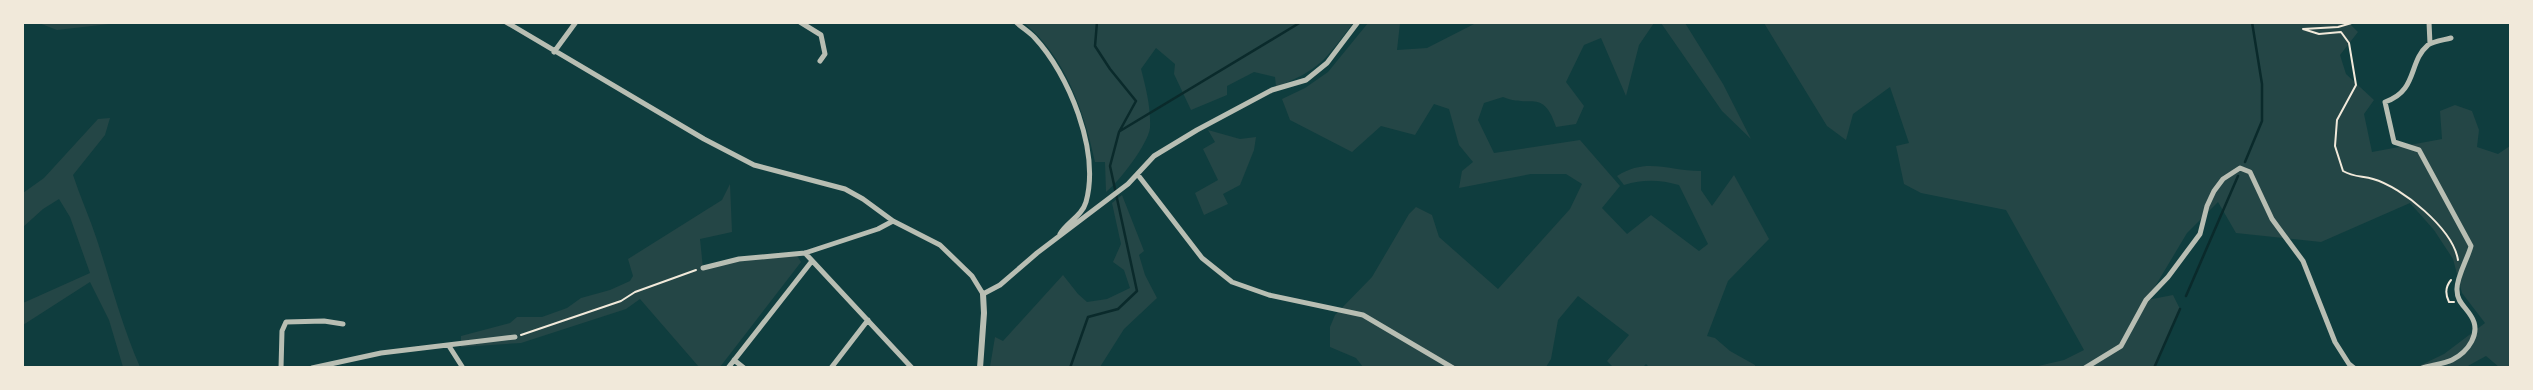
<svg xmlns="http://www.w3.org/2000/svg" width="2533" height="390" font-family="'Titillium Web',sans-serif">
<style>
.green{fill:#244646}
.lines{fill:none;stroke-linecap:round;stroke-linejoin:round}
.stream{stroke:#0a2a2b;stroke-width:2.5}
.path{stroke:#f1e9da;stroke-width:2}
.minor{stroke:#b8beb3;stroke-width:5}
.tertiary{stroke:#b8beb3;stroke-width:6}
</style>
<rect width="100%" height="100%" fill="#0f3d3e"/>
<path class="green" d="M39,23V22L118,23L57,30Z
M1024,23H1353C1326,59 1320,70 1276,87L1275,77L1254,72L1227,86V95L1191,110L1174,74L1175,64L1156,48L1141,69C1146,88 1151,108 1150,128C1148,144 1119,182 1106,192L1105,162H1095C1084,111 1065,56 1024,23Z
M1368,23H1400L1397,50L1427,48L1476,23H1654L1639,45L1626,96L1601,38L1584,45L1566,82L1584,106L1576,124L1556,127C1543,87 1530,109 1503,97L1484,103L1478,120L1494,153L1580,140L1620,186L1602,208L1627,234L1651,215L1699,251L1708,244L1679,185C1660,180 1644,179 1624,185L1617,176C1647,157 1668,171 1701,171V190L1712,206L1734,175L1769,239L1728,281L1707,336L1715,338L1730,351L1755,365V367L1650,368L1646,364L1643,367H1613L1607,361L1629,335L1578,296L1558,320L1551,359L1546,367H1363L1356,358L1330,347V327L1335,315L1372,277L1409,214L1416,207L1432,215L1439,237L1498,289L1570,209L1582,184L1566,174H1531L1459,188L1462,171L1473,162L1459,145L1449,109L1434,104L1415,135L1381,126L1352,152L1290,120L1282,99L1305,88L1328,72Z
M1661,23H1685L1723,84L1751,139L1722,111Z
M1764,23H2349L2358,32L2340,55L2346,74L2374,100L2364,114L2372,152L2442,139L2440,111L2455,105L2472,111L2479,130L2477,147L2498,154L2510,146V367H2499L2486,356L2466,367H2417L2444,354L2485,323L2462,293L2453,259L2434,230L2410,203L2321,242L2236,233L2218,202L2187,233L2147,300L2173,295L2180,309L2154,367H2034L2064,360L2084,350L2006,210L1921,193L1904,184L1896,146L1909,143L1890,87L1853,114L1846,140L1827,126Z
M110,118L105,135L73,175C80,197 90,218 97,240C111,283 122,326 140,367H123L109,320L90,282L23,325V303L90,273L70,217L59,199L43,209L23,227V193L44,178L98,119Z
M1208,130L1240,139L1256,137L1254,150L1240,185L1223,194L1228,204L1204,215L1195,193L1218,180L1203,149L1215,142Z
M730,184L732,232L700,239L703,268L739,259L796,254L801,262L720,367H699L640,299L626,309L521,343L461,347V336L510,323L517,317H542L567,308L581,298L610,290L630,281L633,276L628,259L722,200Z
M1122,195L1144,251L1139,255L1145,275L1157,298L1124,329L1100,367H990L995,337L1003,341L1063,275L1078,294L1087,302L1107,299L1130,288L1124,270L1113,262L1121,244L1112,203Z"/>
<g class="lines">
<path class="stream" d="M1120,131L1301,22
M2245,162L2262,121V84L2252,22
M2186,296L2238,176
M1070,368L1088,317L1118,309L1137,291L1110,166L1119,132L1136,101L1110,69L1095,46L1097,22
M2154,368L2180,309"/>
<path class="path" d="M2355,22L2338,27L2303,29L2319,34L2341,32L2349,43L2356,85L2337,120L2335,146L2343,171C2353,177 2362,176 2373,179C2402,187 2453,229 2458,260
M2451,280C2445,287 2445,294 2449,302H2454
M521,335L621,301L635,292L696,270"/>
<path class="minor" d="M506,22L704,139L754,165L845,189L863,199L893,221L940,245L972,276L983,294L1000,285L1037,253L1128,184L1154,156L1197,130L1272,90L1306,80L1327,63L1358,22
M800,22L821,35L825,54L820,61
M1016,22C1021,27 1028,31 1034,37C1069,74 1100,151 1086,202C1082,216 1067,222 1060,234
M2429,22L2430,44
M554,52L576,22
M1138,175L1202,258L1232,282L1269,295L1363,315L1453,368
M805,253L912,368
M703,268L739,259L805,253L878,229L893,221
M449,346L463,368
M734,360L744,368
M281,368L282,331L286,322L324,321L343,324
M312,368L381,353L515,337
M728,368L812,261
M831,368L868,320
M2085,368L2121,346L2146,300L2168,277L2200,234L2207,206L2214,191L2223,179L2240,168L2250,172L2272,219L2303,261L2335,342L2349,364L2354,368
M2422,368C2431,365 2444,364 2452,360C2468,352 2482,333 2471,316C2465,306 2457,302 2457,290C2456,278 2468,258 2471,246L2419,150L2394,142L2385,102C2418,91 2408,62 2428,45C2434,41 2444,40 2451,38"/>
<path class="tertiary" d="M980,368L984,313L983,294"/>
</g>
<rect width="2533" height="390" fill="none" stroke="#f1e9da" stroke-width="48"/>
</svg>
